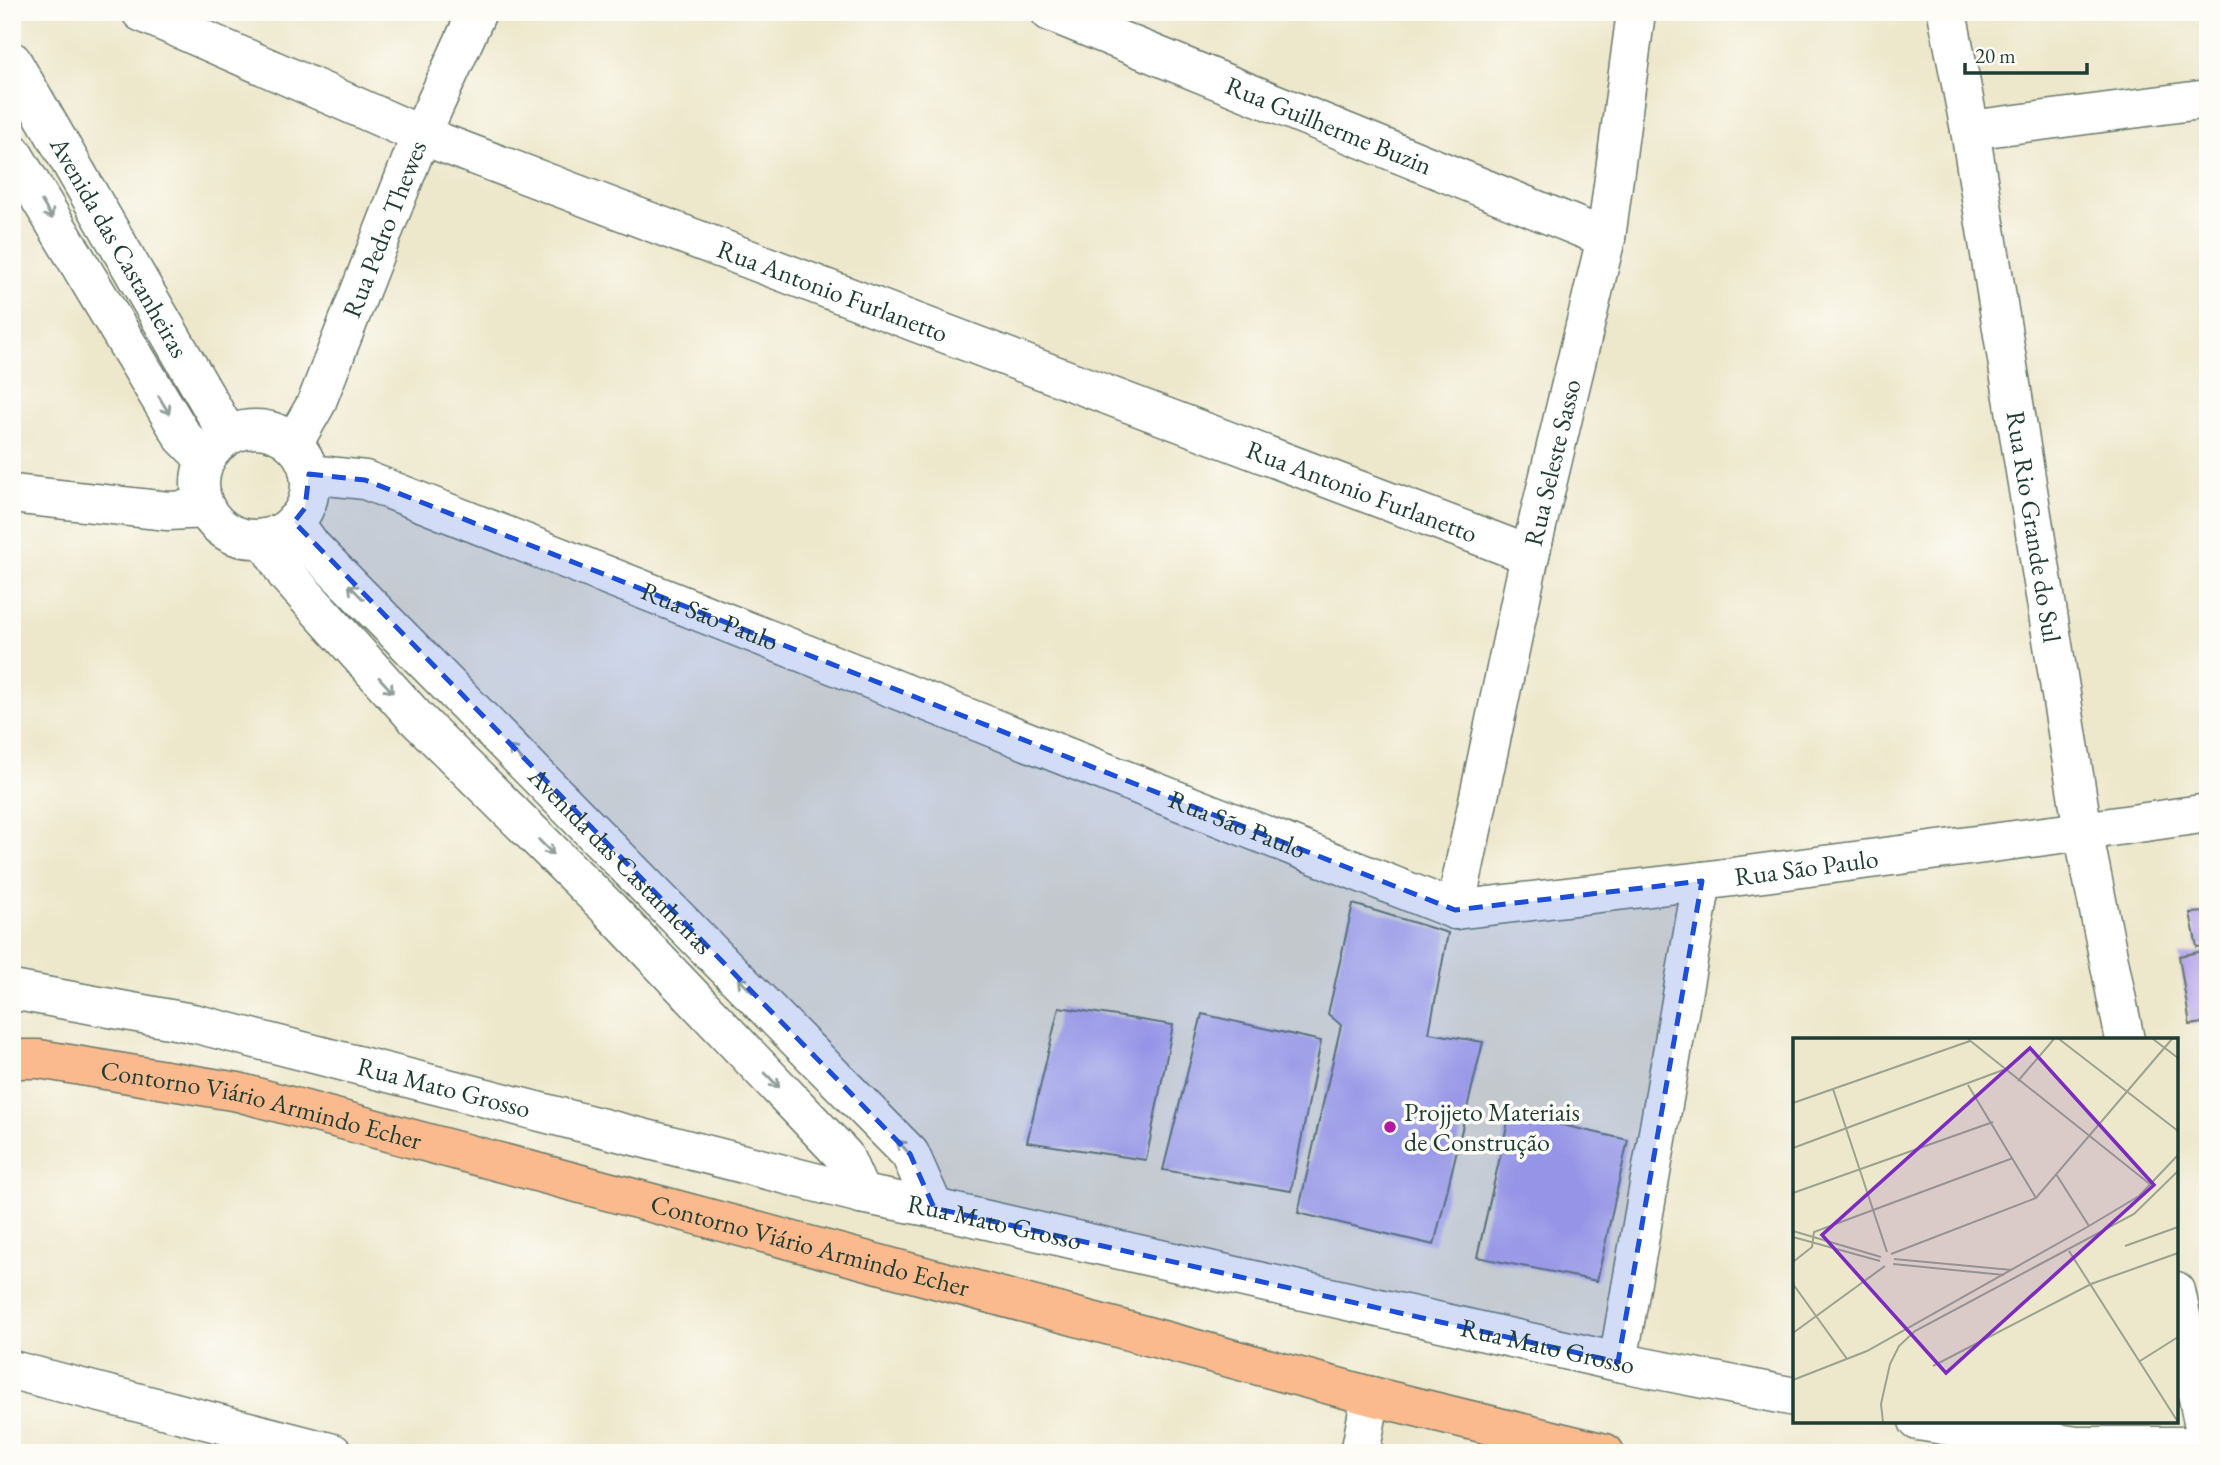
<svg xmlns="http://www.w3.org/2000/svg" width="2220" height="1465" font-family="'EB Garamond',serif">
<style>
.building{fill:#b5a6eb}
.lines{fill:none;stroke-linecap:round;stroke-linejoin:round}
.minor-casing{stroke:#677869;stroke-width:41}
.highway-casing{stroke:#677869;stroke-width:41}
.minor{stroke:#fff;stroke-width:38}
.highway{stroke:#fbba8d;stroke-width:38}
.oneway{stroke:#8f9e9a}
.marked{fill:#1d4ed8;fill-opacity:0.2;stroke:#1d4ed8;stroke-width:5;stroke-dasharray:14 9;stroke-linejoin:round}
.poi-dot{fill:#b5179e;stroke:#fdfcf7;stroke-width:2.5}
.labels{text-anchor:middle;stroke-width:7;stroke-linejoin:round;paint-order:stroke}
.street-label{font-size:26px;fill:#1f3d34;stroke:#fdfcf7}
.poi-label{font-size:26px;fill:#1f3d34;stroke:#fdfcf7;text-anchor:start}
.inset-road{fill:none;stroke:#9ba38f;stroke-width:2}
.view{fill:#7b2cbf;fill-opacity:0.15;stroke:#7b2cbf;stroke-width:3.5}
.inset-edge{fill:none;stroke:#1f3d34;stroke-width:3.5}
</style>
<rect width="100%" height="100%" fill="#fdfcf7"/>
<filter id="ink" filterUnits="userSpaceOnUse"><feTurbulence type="fractalNoise" baseFrequency=".0143" numOctaves="2"/><feDisplacementMap in="SourceGraphic" scale="14" xChannelSelector="R" yChannelSelector="G"/><feConvolveMatrix kernelMatrix="1 2 1 2 8 2 1 2 1" color-interpolation-filters="sRGB"/></filter>
<filter id="wash" filterUnits="userSpaceOnUse"><feTurbulence type="fractalNoise" baseFrequency=".00686" numOctaves="4" result="noise"/><feDisplacementMap in="SourceGraphic" scale="28" xChannelSelector="R" yChannelSelector="G"/><feGaussianBlur stdDeviation="1.57" result="paint"/><feColorMatrix in="noise" values="0 0 0 0 0 0 0 0 0 0 0 0 0 0 0 0 0 1.4 0 .05"/><feComposite in="paint" operator="in"/></filter>
<g filter="url(#wash)">
<rect width="100%" height="100%" fill="#ede7cb"/>
<g id="blocks">
<path class="building" d="M1353,904L1448,933L1429,1033L1483,1042L1434,1245L1298,1213L1341,1025L1328,1014Z
M2208,912V946L2197,947L2190,913Z
M2208,950V1022L2190,1025L2179,956Z
M1059,1007L1173,1025L1146,1160L1027,1142Z
M1202,1014L1321,1041L1291,1191L1163,1170Z
M1510,1113L1628,1140L1597,1281L1477,1257Z"/>
</g>
</g>
<g filter="url(#ink)">
<use href="#blocks" fill-opacity="0" stroke="#677869" stroke-width="2"/>
<g class="lines">
<g class="minor-casing">
<g id="minor">
<path id="s1" d="M141,12L421,135L1530,555"/>
<path id="s2" d="M1050,12L1606,238"/>
<path id="s3" d="M1947,12L1970,130L2083,831L2125,1040"/>
<path id="s4" d="M12,61L228,435"/>
<path d="M1970,130L2208,99"/>
<path d="M12,152L183,437L205,459"/>
<circle cx="255" cy="484" r="55"/>
<path id="s5" d="M293,444L316,404L421,135L477,12"/>
<path id="s6" d="M309,474L365,480L1455,910L1702,881L2083,831L2208,813"/>
<path d="M12,494L168,511L206,509"/>
<path id="s7" d="M294,522L312,547L910,1154L934,1208"/>
<path d="M264,538L287,575L415,717L610,910L844,1156L861,1194"/>
<path id="s8" d="M1455,910L1530,555L1606,238L1636,12"/>
<path id="s9" d="M12,990L197,1024L861,1194L934,1208L1618,1362L1795,1397"/>
<path d="M2176,1291L2208,1446"/>
<path d="M1618,1362L1702,881"/>
<path d="M12,1370L333,1453"/>
<path d="M1918,1421L2077,1446H2208"/>
<path d="M1360,1453L1371,1396"/>
</g>
</g>
<g class="highway-casing">
<g id="highway">
<path id="s10" d="M12,1059H39L238,1092L1371,1396L1605,1453"/>
</g>
</g>
<use href="#minor" class="minor"/>
<use href="#highway" class="highway"/>
</g>
<defs><path id="oneway-shaft" d="M-6 0H5M1.5-3L5.5 0L1.5 3" fill="none" stroke-width="1.6" stroke-linecap="round" stroke-linejoin="round" transform="scale(1.75)"/></defs>
<g class="oneway">
<use href="#oneway-shaft" transform="translate(47 210) rotate(59)"/>
<use href="#oneway-shaft" transform="translate(164 405) rotate(59)"/>
<use href="#oneway-shaft" transform="translate(356 592) rotate(-135)"/>
<use href="#oneway-shaft" transform="translate(386 685) rotate(48)"/>
<use href="#oneway-shaft" transform="translate(516 754) rotate(-135)"/>
<use href="#oneway-shaft" transform="translate(546 847) rotate(45)"/>
<use href="#oneway-shaft" transform="translate(745 985) rotate(-135)"/>
<use href="#oneway-shaft" transform="translate(772 1080) rotate(46)"/>
<use href="#oneway-shaft" transform="translate(904 1148) rotate(-132)"/>
</g>
</g>
<path class="marked" d="M309,474L365,480L1455,910L1702,881L1618,1362L934,1208L910,1154L294,522L305,508Z"/>
<circle class="poi-dot" cx="1390" cy="1127" r="7"/>
<g class="labels">
<g class="street-label">
<text dy="9" stroke="none"><textPath href="#s2" startOffset="301">Rua Guilherme Buzin</textPath></text>
<text dy="9" stroke="none"><textPath href="#s5" startOffset="234">Rua Pedro Thewes</textPath></text>
<text dy="9" stroke="none"><textPath href="#s4" startOffset="215">Avenida das Castanheiras</textPath></text>
<text dy="9" stroke="none"><textPath href="#s1" startOffset="746">Rua Antonio Furlanetto</textPath></text>
<text dy="9" stroke="none"><textPath href="#s8" startOffset="458">Rua Seleste Sasso</textPath></text>
<text dy="9" stroke="none"><textPath href="#s1" startOffset="1312">Rua Antonio Furlanetto</textPath></text>
<text dy="9" stroke="none"><textPath href="#s3" startOffset="522">Rua Rio Grande do Sul</textPath></text>
<text dy="9" stroke="none"><textPath href="#s6" startOffset="427">Rua São Paulo</textPath></text>
<text dy="9" stroke="none"><textPath href="#s6" startOffset="994">Rua São Paulo</textPath></text>
<text dy="9" stroke="none"><textPath href="#s7" startOffset="471">Avenida das Castanheiras</textPath></text>
<text dy="9" stroke="none"><textPath href="#s6" startOffset="1582">Rua São Paulo</textPath></text>
<text dy="9" stroke="none"><textPath href="#s9" startOffset="443">Rua Mato Grosso</textPath></text>
<text dy="9" stroke="none"><textPath href="#s10" startOffset="254">Contorno Viário Armindo Echer</textPath></text>
<text dy="9" stroke="none"><textPath href="#s9" startOffset="1010">Rua Mato Grosso</textPath></text>
<text dy="9" stroke="none"><textPath href="#s10" startOffset="821">Contorno Viário Armindo Echer</textPath></text>
<text dy="9" stroke="none"><textPath href="#s9" startOffset="1577">Rua Mato Grosso</textPath></text>
</g>
<g class="poi-label">
<text x="1404" y="1121">Projjeto Materiais<tspan x="1404" dy="30">de Construção</tspan></text>
</g>
</g>
<g transform="translate(1793 1038)">
<rect width="385" height="385" fill="#ede7cb"/>
<path class="inset-road" d="M175,1L358,147M266,1L385,93M360,1L385,20M225,43L261,1M175,47L243,160M40,51L94,214M0,65L177,3M0,110L210,32M263,136L296,188M0,155L200,84M0,193L88,219M0,199L87,223M332,208L385,189M276,213L385,384M98,216L243,160L379,1M101,221L219,232M0,224L19,209L21,194L220,120M100,226L211,237M0,246L54,321M0,295L92,228M347,323L385,299M140,328L298,246L385,215M0,342L74,313L296,188L346,158L385,117M90,384L88,366L97,326L106,308L122,293L341,176L385,133"/>
<path class="view" d="M237,10L361,147L153,335L29,197Z"/>
<rect width="385" height="385" class="inset-edge"/>
</g>
<rect width="2220" height="1465" fill="none" stroke="#fdfcf7" stroke-width="42"/>
<path d="M1965 63v10h122v-10" fill="none" stroke="#1f3d34" stroke-width="3.5"/>
<text x="1975" y="63" font-size="21" fill="#1f3d34" stroke="#fdfcf7" stroke-width="5" paint-order="stroke">20 m</text>
</svg>
